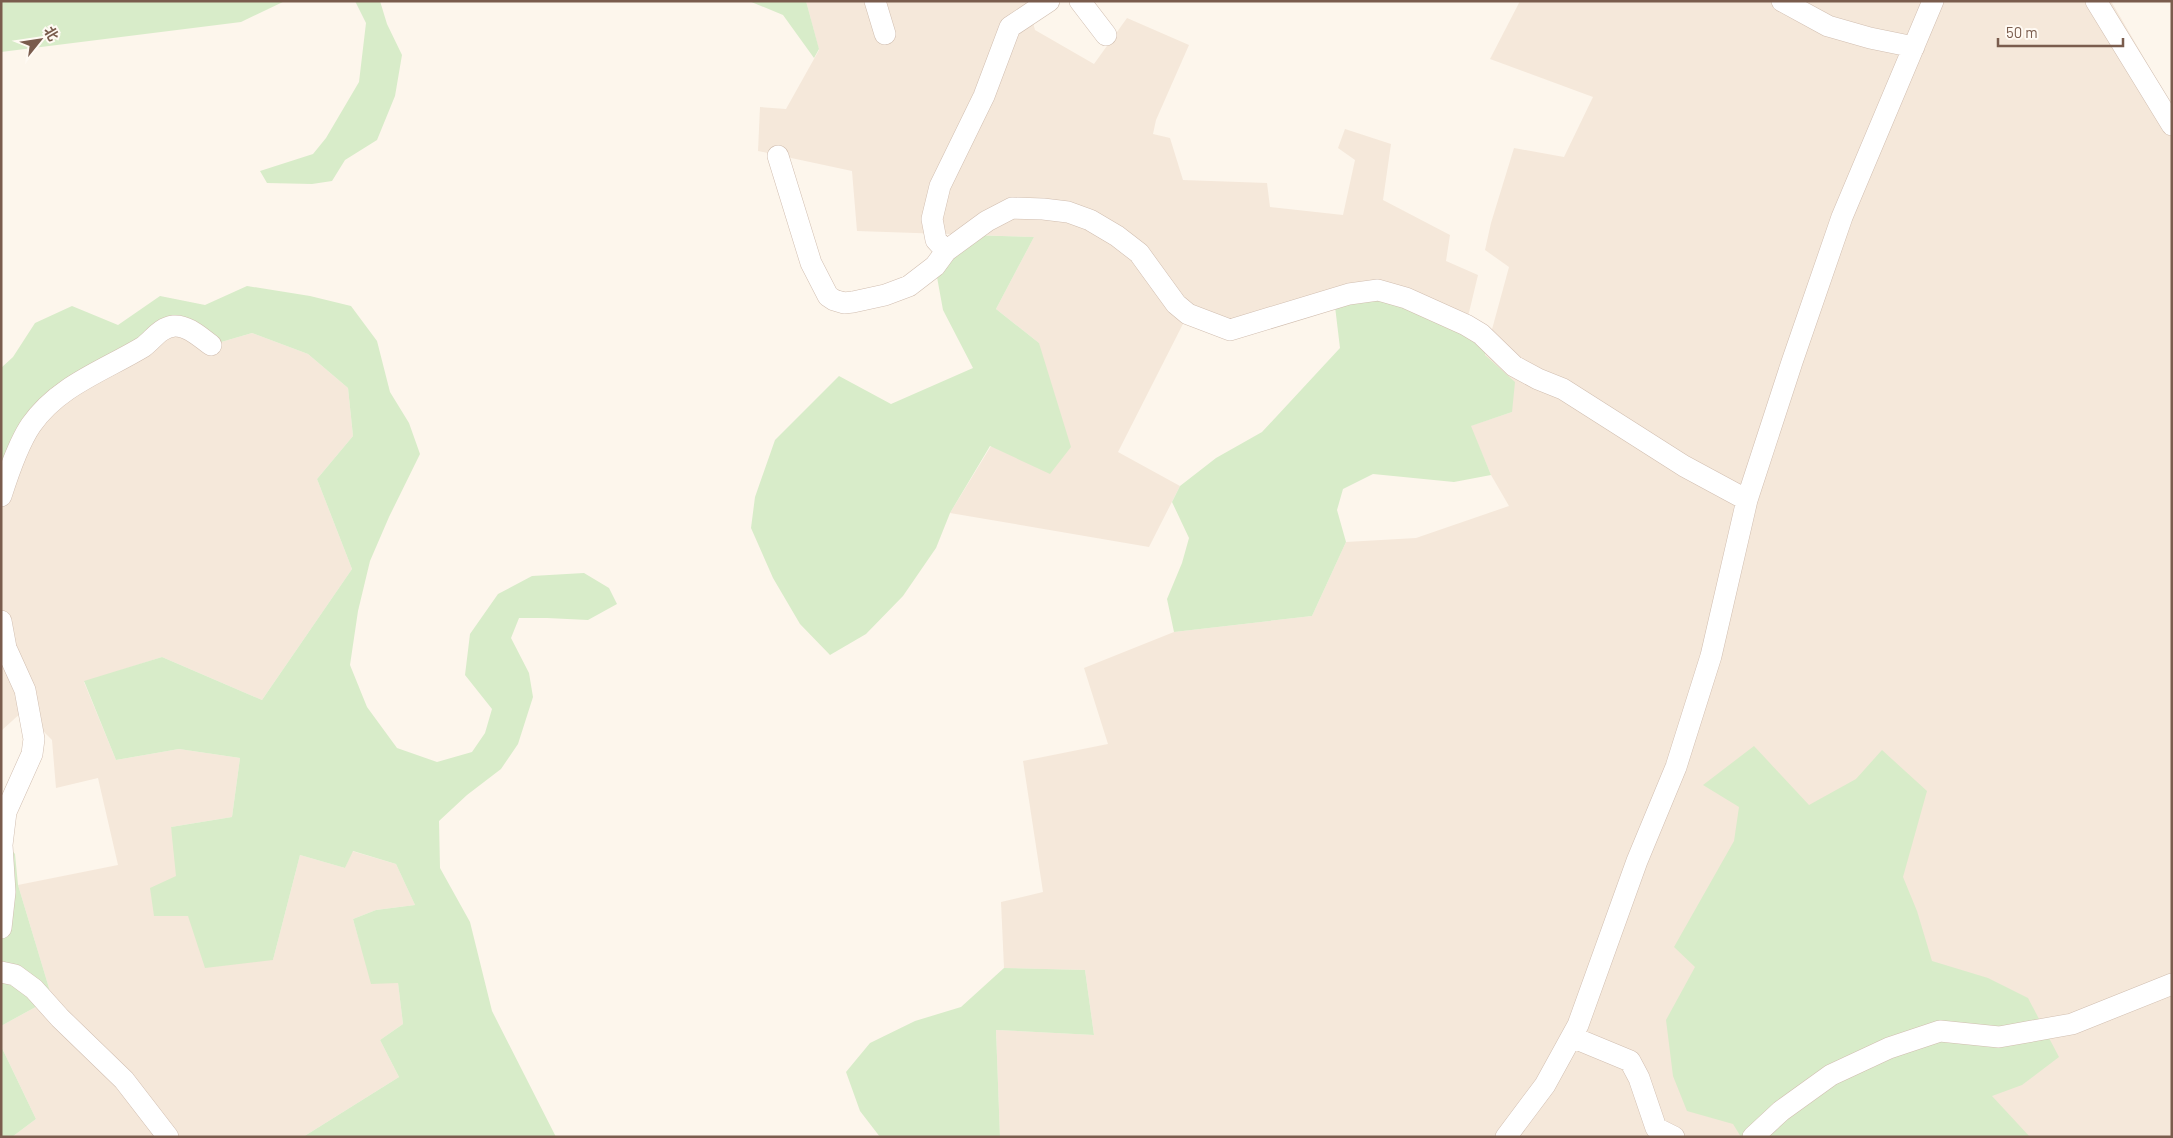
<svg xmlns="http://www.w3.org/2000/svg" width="2173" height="1138" font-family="Barlow,'Noto Sans SC',sans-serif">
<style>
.residential{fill:#f5e8da}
.green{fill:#d8ecc9}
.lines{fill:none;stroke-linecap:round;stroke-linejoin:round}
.minor-casing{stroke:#d1beb0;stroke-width:22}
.minor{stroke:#fff;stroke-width:21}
</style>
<rect width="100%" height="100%" fill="#fdf6ec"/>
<path class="residential" d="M806,1H1027L1035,30L1094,64L1127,18L1189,45L1156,120L1153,134L1170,138L1183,180L1267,183L1270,207L1343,215L1355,160L1338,148L1345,129L1391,144L1383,200L1450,235L1446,261L1478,275L1466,325L1378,290L1239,329L1188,314L1118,452L1180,486L1149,547L950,513L991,446L1050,473L1039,343L996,309L1034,237L857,231L852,171L758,151L760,107L786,109L819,50Z
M1520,1H2111L2172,106V1137H1000L996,1030L1094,1035L1085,970L1004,968L1001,902L1043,892L1023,761L1108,744L1084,668L1174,632L1312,616L1346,542L1416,538L1509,506L1491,475L1470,426L1512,412L1485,355L1509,267L1485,250L1491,223L1514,148L1564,157L1593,97L1490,59Z
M165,328L211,345L252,333L308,354L348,388L353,436L317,479L352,569L262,700L162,657L84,682L116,760L179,749L240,758L232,817L171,827L188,916L273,960L300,855L345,868L352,851L396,864L415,905L376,910L353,919L361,947L398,983L403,1024L380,1040L399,1077L303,1137H12L36,1119L1,1046V1026L52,998L18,885L118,865L98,778L56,788L52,740L23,711L1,731V496L30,427Z"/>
<path class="green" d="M1,1H285L241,22L1,52Z
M355,1H380L387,24L402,55L395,96L377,140L345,160L332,181L312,184L267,183L260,171L313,154L326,138L359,82L366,23Z
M749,1H806L819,49L814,58L783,15Z
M968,235L1034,237L996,309L1039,343L1071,447L1050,474L990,446L950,513L936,548L903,596L866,634L830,655L800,624L773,578L751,528L755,497L775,440L839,376L891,404L973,368L943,310L935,266Z
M247,286L310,296L351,306L377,341L390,392L409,423L420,454L389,517L370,561L358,611L350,665L367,707L397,748L437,762L472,752L485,733L492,709L465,675L470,634L498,594L532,576L584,573L609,588L617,604L588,620L547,618H519L511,638L529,673L533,697L518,744L501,769L467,795L439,821L440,868L470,922L492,1011L556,1137H303L399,1077L380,1040L403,1024L398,983L371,984L353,919L376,910L415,905L396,864L353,851L345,868L300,855L273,960L205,968L188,916H154L150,888L176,876L171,827L232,817L240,758L179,749L116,760L84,681L162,657L262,700L352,569L317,479L353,436L348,388L308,354L252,333L211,345L176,326L47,405L1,496V368L13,357L35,323L72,306L118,325L160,296L205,305Z
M1378,290L1488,341L1485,355L1515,382L1512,412L1471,426L1491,475L1454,482L1373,474L1343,489L1337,510L1346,542L1312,616L1174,632L1167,599L1182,563L1189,538L1172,502L1180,486L1216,458L1262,432L1340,348L1334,298Z
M1754,746L1809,805L1856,779L1882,750L1927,791L1903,877L1917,911L1932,961L1988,978L2028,998L2059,1057L2022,1085L1992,1096L2030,1137H1741L1733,1124L1687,1111L1673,1076L1666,1020L1695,967L1674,947L1734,841L1739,807L1703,785Z
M1,838L15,854L18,885L52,998L1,1026Z
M1004,968L1085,970L1094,1035L996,1030L1000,1137H880L860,1111L846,1072L870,1043L915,1021L961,1007Z
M1,1046L36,1119L12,1137H1Z"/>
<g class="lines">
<g class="minor-casing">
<path id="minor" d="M875,1L885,34
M1080,1L1106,35
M1782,1L1828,26L1870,38L1914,47
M2096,1L2172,125
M778,156L811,263L828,296L834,300L844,303L853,302L885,295L909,286L935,266L946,251L987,221L1012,208L1043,209L1068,212L1090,220L1117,236L1139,253L1176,304L1188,314L1230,330L1349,294L1378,290L1406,298L1466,325L1481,334L1514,366L1538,379L1563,389L1684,466L1747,500
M946,251L936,240L932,219L940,186L984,96L1010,27L1049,1
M1,496C8,474 18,444 31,425C58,386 103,371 143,347C154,339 159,328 174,326C188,325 201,338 211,345
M1,621L6,648L25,690L34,739L32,754L6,812L2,845L5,892L1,928
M1,972L15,975L34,989L60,1018L124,1080L168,1137
M1572,1037L1630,1061L1639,1078L1656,1128L1674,1137
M1506,1137L1545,1085L1578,1025L1637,861L1676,767L1711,656L1747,500L1792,362L1842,217L1933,1
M1753,1137L1781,1111L1831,1075L1889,1048L1940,1031L1999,1037L2072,1024L2172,984"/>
</g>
<use href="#minor" class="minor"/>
</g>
<rect width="2173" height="1138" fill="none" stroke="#7a5c4d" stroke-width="5"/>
<g transform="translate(40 40) rotate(60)" stroke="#fffaf3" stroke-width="4" paint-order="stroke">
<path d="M0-4L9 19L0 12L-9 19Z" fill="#7a5c4d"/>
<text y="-8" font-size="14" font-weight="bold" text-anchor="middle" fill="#7a5c4d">北</text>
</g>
<path d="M1998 38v8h125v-8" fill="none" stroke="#7a5c4d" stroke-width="2.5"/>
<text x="2006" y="38" font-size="15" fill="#7a5c4d" stroke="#fffaf3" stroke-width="4" paint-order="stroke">50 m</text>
</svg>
